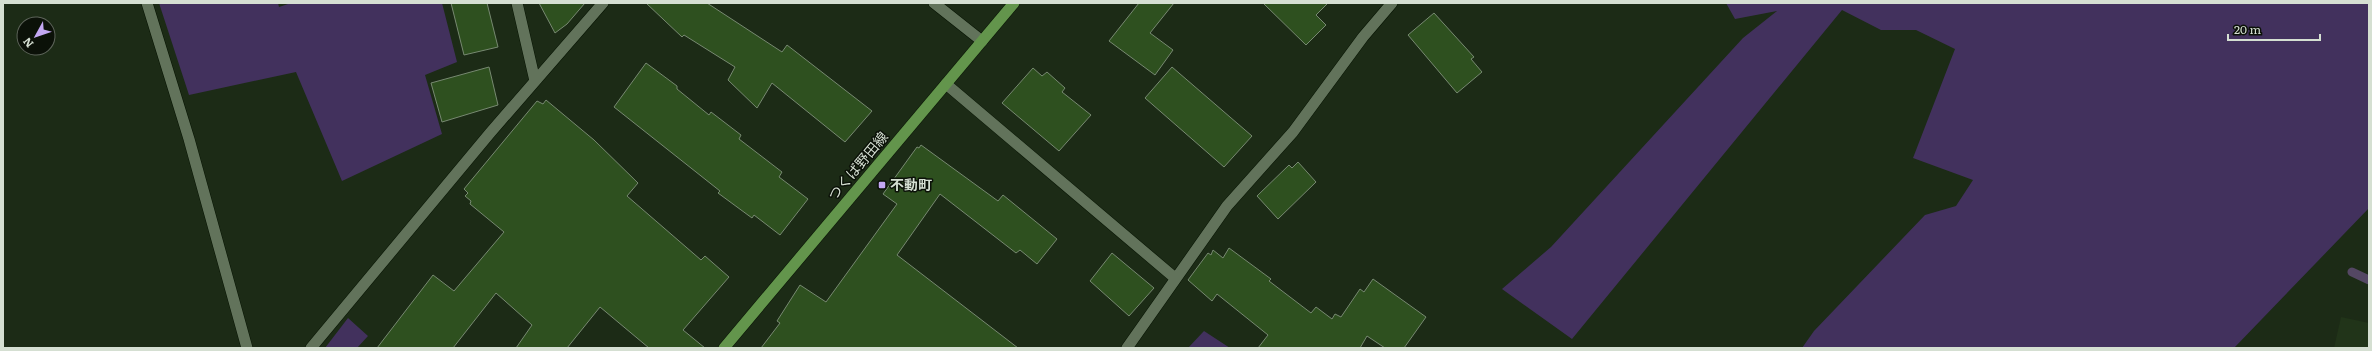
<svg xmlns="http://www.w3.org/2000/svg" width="2372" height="351" font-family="Literata,'Noto Sans JP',serif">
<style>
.built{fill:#213419}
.green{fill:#42315d}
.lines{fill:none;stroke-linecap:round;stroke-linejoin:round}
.stream{stroke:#544763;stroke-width:9}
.building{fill:#2e501f;stroke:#778971}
.minor-casing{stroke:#061302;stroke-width:12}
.secondary-casing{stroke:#061302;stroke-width:12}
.primary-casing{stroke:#061302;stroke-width:12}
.minor{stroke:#62735b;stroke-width:11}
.secondary{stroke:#62735b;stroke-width:11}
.primary{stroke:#63954c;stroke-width:11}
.poi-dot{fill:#c3a7f2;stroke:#0b1108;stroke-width:1.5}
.labels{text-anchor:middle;stroke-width:3;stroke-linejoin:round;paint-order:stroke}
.street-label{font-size:14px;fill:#d5dfd2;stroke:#0b1108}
.poi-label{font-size:14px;font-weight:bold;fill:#d5dfd2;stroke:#0b1108;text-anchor:start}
</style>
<rect width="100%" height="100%" fill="#1c2b16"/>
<path class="built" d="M2341,317L2369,323V348H2334Z"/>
<path class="green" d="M159,3H278L279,7L291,3H442L457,62L425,75L442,134L342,181L296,72L189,95Z
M1726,3H2369V208L2234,348H1802L1814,331L1925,215L1956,206L1973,180L1913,158L1955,49L1916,30H1881L1842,10L1572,339L1502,289L1551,247L1743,38L1777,11L1735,19Z
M348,318L368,336L357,348H325Z
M1204,331L1230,348H1188Z"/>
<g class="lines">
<path class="stream" d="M2352,272L2369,280"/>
</g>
<path class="building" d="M451,3H487L498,47L464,55Z
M539,3H585L567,24L555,33Z
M646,3H707L782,52L787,45L872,111L845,142L772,83L757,108L728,80L735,67L684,35L682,37Z
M1139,3H1174L1150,33L1173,50L1155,75L1109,41Z
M1263,3H1328L1316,15L1326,25L1306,45Z
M1434,13L1474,57L1471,59L1482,72L1457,93L1408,35Z
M646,63L677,86V89L709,115L711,112L741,135L739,139L782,172L779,177L808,199L780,235L754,215L752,218L718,193L720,191L614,107Z
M489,67L498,105L442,122L431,83Z
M1172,67L1252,136L1224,167L1145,98Z
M1033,68L1042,76L1047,72L1065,88L1062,92L1091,115L1059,151L1002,103Z
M546,100L594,140L638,183L627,196L701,260L705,256L729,277L683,330L705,348H649L600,307L567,348H516L532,325L496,293L453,348H377L433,275L454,291L504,232L470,204L471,201L465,196L468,193L464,189L537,101L543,104Z
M921,145L998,201L1003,195L1057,239L1037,264L1020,250L1016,253L940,194L897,255L1018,348H761L780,323L777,321L800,285L826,302L897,204L883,194L917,147L919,148Z
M1298,162L1316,182L1278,219L1257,196L1289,165L1292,168Z
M1229,248L1271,279L1269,281L1311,313L1316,307L1332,319L1335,314L1341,317L1360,289L1364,292L1373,279L1426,317L1404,348H1385L1367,336L1360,348H1258L1268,335L1217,294L1212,301L1188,280L1208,253L1211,255L1213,250L1223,258Z
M1112,253L1154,288L1129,316L1090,281Z"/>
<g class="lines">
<g class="minor-casing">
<path id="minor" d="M147,3L189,139L247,348
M517,3L535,81
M946,84L1175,278
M311,348L490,133L603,3
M1127,348L1227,206L1293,132L1363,37L1392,3"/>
</g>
<g class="secondary-casing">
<path id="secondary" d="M934,3L982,41"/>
</g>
<g class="primary-casing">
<path id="primary" d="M724,348L1014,3"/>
</g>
<use href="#minor" class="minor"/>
<use href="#secondary" class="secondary"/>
<use href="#primary" class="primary"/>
</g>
<rect class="poi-dot" x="878" y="181" width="8" height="8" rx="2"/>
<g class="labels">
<g class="street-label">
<text transform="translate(858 166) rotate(-50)" y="5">つくば野田線</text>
</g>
<g class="poi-label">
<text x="890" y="190">不動町</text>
</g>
</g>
<rect width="2372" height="351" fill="none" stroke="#d5dfd2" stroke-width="8"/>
<g transform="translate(36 36) rotate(230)"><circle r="19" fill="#0b1108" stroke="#5c6359"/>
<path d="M0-3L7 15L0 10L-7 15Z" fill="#c3a7f2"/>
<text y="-6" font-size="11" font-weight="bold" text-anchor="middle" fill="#d5dfd2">N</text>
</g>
<path d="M2228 34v6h92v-6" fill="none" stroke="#d5dfd2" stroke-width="2"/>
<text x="2234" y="34" font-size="12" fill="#d5dfd2" stroke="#0b1108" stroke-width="3" paint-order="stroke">20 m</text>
</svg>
